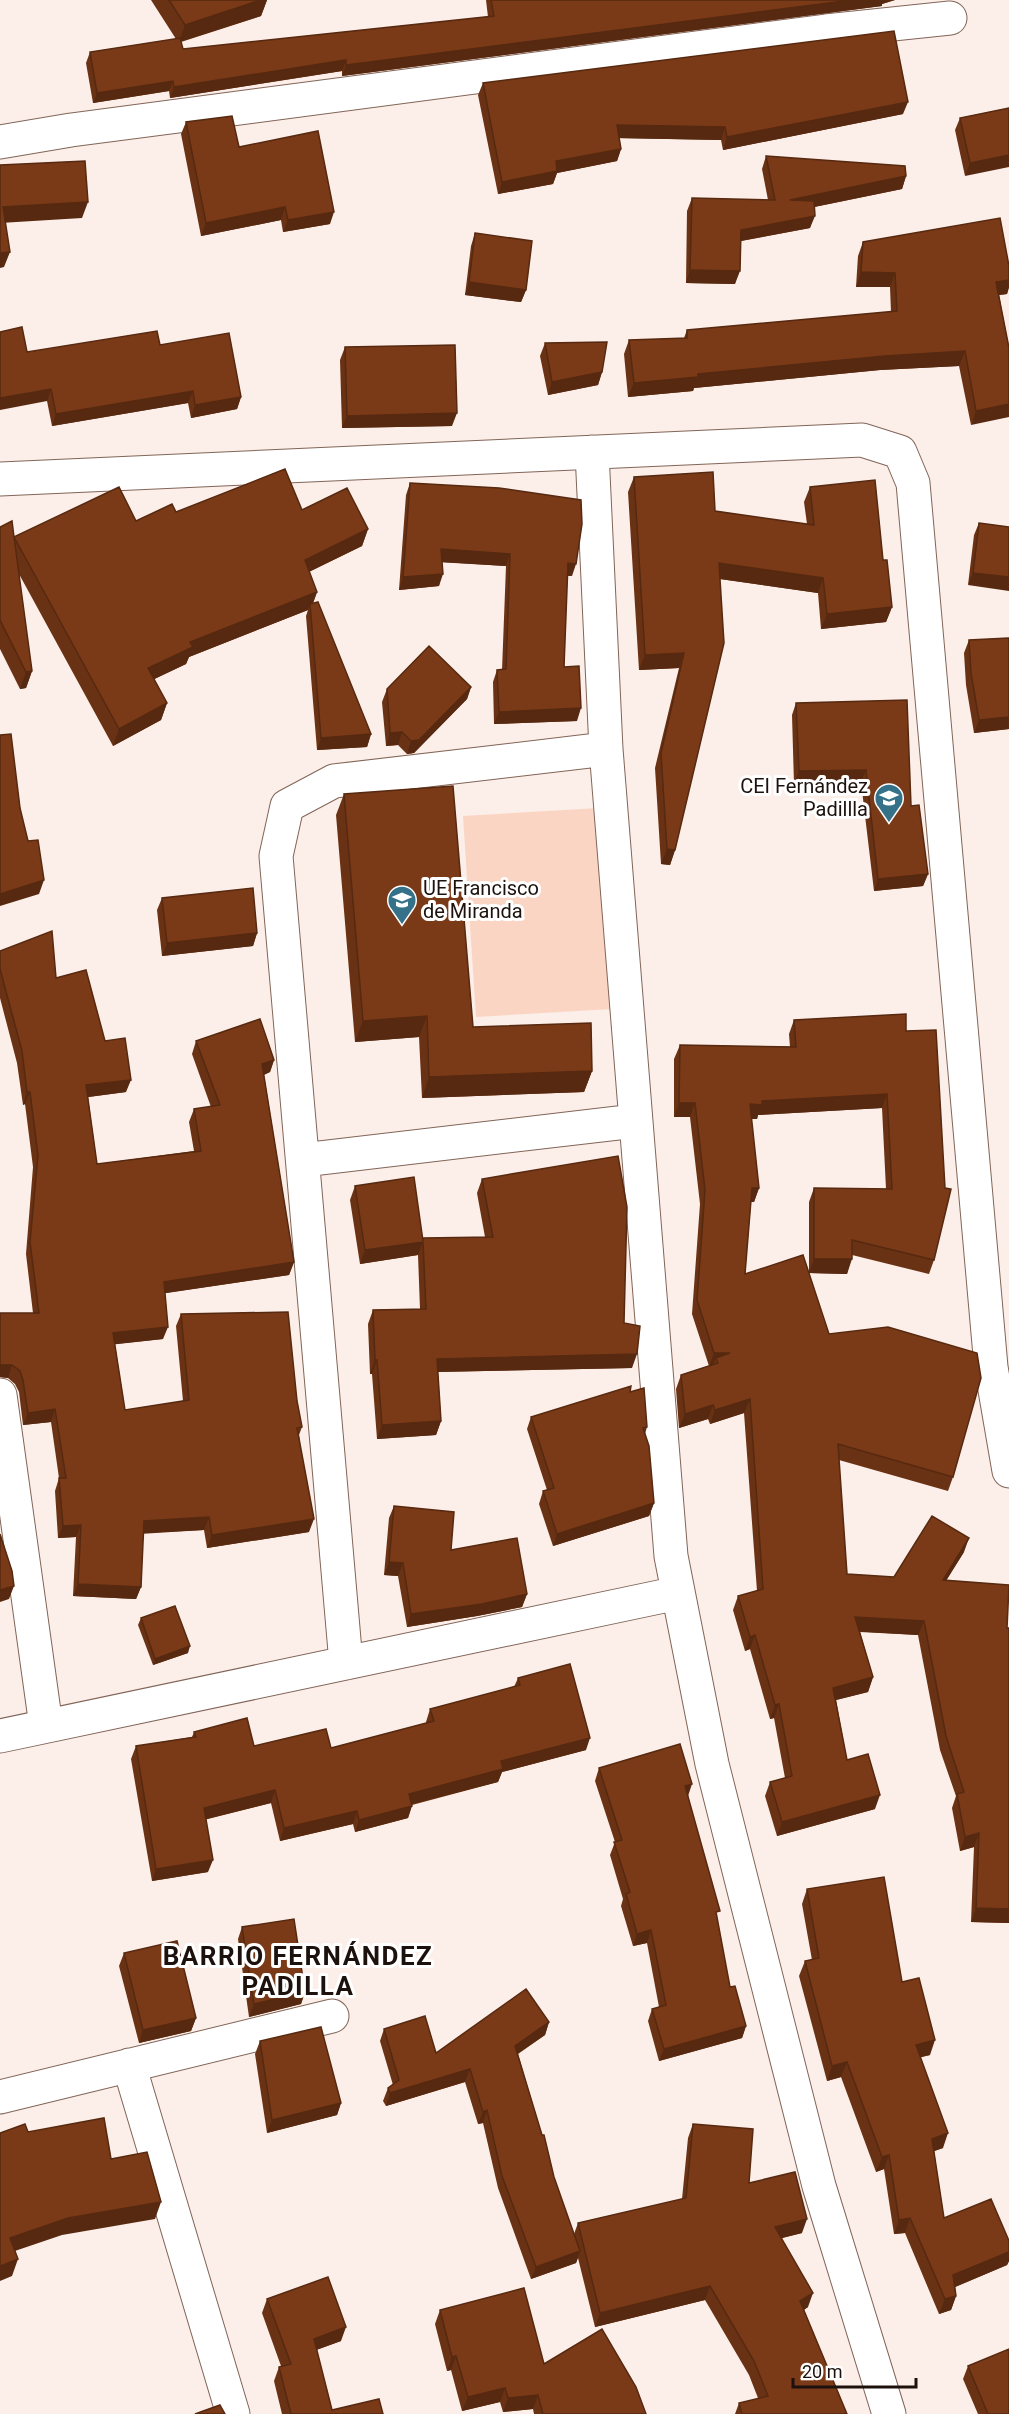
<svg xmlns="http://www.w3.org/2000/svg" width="1009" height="2414" font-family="Roboto,sans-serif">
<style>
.green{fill:#fbd5c4}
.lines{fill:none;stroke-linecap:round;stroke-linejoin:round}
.street-casing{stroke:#816558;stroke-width:35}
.street{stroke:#fff;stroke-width:33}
.wall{fill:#6a3214}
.shaded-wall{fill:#562910}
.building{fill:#7b3a17;stroke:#562910;stroke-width:1.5}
.labels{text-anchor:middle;stroke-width:6;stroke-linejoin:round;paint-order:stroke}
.poi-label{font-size:20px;fill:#1c110c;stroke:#fff;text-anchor:end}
.district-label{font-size:26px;font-weight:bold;letter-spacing:1.5px;fill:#1c110c;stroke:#fff}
</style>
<rect width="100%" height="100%" fill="#fceee8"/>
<path class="green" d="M599,808L612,1009L476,1017L463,816Z"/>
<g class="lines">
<g class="street-casing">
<path id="street" d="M0,142L71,130L826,31L950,18
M592,452L606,749L671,1556L712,1764L819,2186L889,2414
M0,479L862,440L900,452L913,483L991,1367L1009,1471
M303,1160L635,1121
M0,1395L46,1726
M346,1663L276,856L287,806L334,781L606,749
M0,1736L678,1593
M129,2065L233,2414
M0,2097L332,2016"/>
</g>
<use href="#street" class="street"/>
</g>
<path class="wall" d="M151,0H267L261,16L181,42L183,49L488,17L486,0H895L882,4V6L342,76V71L170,98L169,91L93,103L86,63L90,52L176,39Z
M483,83L903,114L723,150L721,140L619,138L621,149L617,161L557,173L553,184L498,194L478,95Z
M1009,108L965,176L955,130L960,118Z
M186,122L239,147L330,224L283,232L281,220L201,236L181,134Z
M766,156L906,176L902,189L814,207L810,228L740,241L735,284L686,283L687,211L692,198L768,200L762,169Z
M475,233L526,290L521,302L465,295L471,246Z
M863,242L1009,266V287L1007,294L999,295L1009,348L971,425L959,366L880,370L694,388L693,391L628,397L624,354L629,340L684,338L687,330L891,312L890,287H856L858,256Z
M545,343L602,372L598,385L548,395L540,356Z
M160,345L241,397L237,409L191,418L188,403L52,426L47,401L27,352Z
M345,347L452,426L342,428L340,360Z
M634,477L715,511L807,524L804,502L810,487L883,560L892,607L886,622L821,629L818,593L720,579L675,850L670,865L661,864L655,768L679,668L639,670L628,492Z
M410,483L572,576H567L564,667L577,721L494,724L493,682L497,670H502L506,566L442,562L439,586L399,590L406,495Z
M302,510L368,529L362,546L309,572L317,592L313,603L371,734L367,747L317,750L306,616L308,610L189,657L186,664L154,679L167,703L161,720L113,746L19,574L32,671L26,688L20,689L0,649V527L14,537L136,521L176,512Z
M979,523L1009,527L968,585L974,535Z
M1009,638V729L974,733L966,685L964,653L969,640Z
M471,687L467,699L414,753L407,754L398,745L386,746L382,702L387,689Z
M796,703L911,806L928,874L923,886L874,891L861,782L794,784L792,715Z
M344,794L473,1027L592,1071L584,1092L422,1098L419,1037L355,1042L336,815Z
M162,898L257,933L253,946L162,956L157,910Z
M0,951L56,978L105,1041L126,1092L88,1097L97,1164L194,1151L189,1122L194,1109L211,1107L192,1054L196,1041L274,1060L270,1072L264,1075L294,1262L289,1275L165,1293L163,1339L115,1344L125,1410L183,1401L176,1326L181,1314L297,1401L302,1427L299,1435L309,1532L207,1548L204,1530L143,1533L141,1587L136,1599L73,1596L76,1537L58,1538L55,1491L59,1478L51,1422L23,1425L19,1392L15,1384L8,1378L0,1377L33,1313L26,1254L33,1167L25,1104L23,1105L17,1063L0,998Z
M794,1020L906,1031L934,1260L929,1274L852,1255L847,1274L809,1273V1202L814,1188L886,1189L882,1108L758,1115L757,1119H751L759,1188L754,1202H751L745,1274L829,1334L953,1477L948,1491L839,1460L847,1574L894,1577L964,1552L946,1580L1007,1628L1009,1923L971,1922L974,1847L960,1851L952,1808L956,1796L940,1750L918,1635L860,1632L873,1677L868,1692L836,1700L847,1760L875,1809L777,1836L765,1796L770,1782L785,1778L774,1718L770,1719L750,1649L745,1651L733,1610L738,1596L757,1591L744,1413L710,1424L708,1419L679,1428L676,1389L681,1375L709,1366L692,1314L700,1204L690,1117H674V1059L680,1045L790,1047L789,1034Z
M482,1179L624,1323L632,1368L438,1372L441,1421L436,1435L377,1439L372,1374H370L368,1324L373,1310L420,1309L418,1255L360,1264L350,1200L355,1186L423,1239L485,1237L477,1193Z
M630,1392L647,1427L645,1434L654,1503L649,1516L553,1546L539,1504L543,1491L547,1490L527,1429L531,1417Z
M394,1506L451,1550L527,1594L522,1607L477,1616L407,1627L398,1576L384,1575L389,1518Z
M141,1618L188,1653L153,1665L138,1625Z
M518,1678L586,1750L502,1772L498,1782L412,1805L408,1818L355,1832L353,1824L280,1841L271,1803L206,1819L208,1872L152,1881L131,1759L136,1746L192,1737L194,1732L254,1746L331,1748L426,1723V1722L430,1709L514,1687Z
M599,1768L688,1795L717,1918L730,1987L746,2026L742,2038L659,2061L648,2021L652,2009L659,2007L647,1943L633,1946L621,1906L623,1899L610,1855L615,1842L595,1781Z
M807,1889L902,1982L930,2055L920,2057L943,2148L934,2151L944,2218L1009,2241V2261L1007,2265L955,2287L956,2296L951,2310L939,2314L905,2233L894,2234L884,2169L876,2172L841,2077L827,2081L799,1976L805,1961L812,1960L802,1904Z
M242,1927L305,1992L301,2004L249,2017L238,1939Z
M124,1953L196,2018L191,2031L139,2043L119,1966Z
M549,2022L545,2035L518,2054L554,2177L574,2234L578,2223L682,2199L688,2138L693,2124L749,2183L802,2233L782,2238L808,2307L804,2310L847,2414L758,2398L749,2375L705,2300L595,2327L578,2258L576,2263L531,2279L498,2188L483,2123L478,2124L465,2082L386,2106L383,2101L388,2088L393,2085L380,2041L384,2029L436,2053Z
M260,2041L341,2103L337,2115L267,2133L255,2054Z
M267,2299L341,2341L316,2350L332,2410L383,2414H282L274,2381L279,2367L281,2366L262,2313Z
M440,2310L544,2364L646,2414H534L533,2409L503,2412L500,2402L462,2411L451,2370L447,2371L435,2324Z
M968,2366L1009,2414H978L963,2379Z
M739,2403L742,2414H735Z"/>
<path class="shaded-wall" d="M261,0H267L261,16L179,42L185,25Z
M852,0H895L882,4V6L342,76L346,65Z
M346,60L342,71L170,98L174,87Z
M173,81L169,91L93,103L97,93Z
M908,102L903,114L723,150L727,137Z
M617,125L725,127L721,140L612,138Z
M621,149L617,161L557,173L553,184L498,194L502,182L556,161Z
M1009,155V167L965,176L970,163Z
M906,176L902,189L785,213L790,200Z
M88,202L82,218L0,223L3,207Z
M285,207L281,220L201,236L206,223Z
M334,212L330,224L283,232L288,220Z
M815,216L810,228L736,242L741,230Z
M10,252L4,267L0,268V253Z
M690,270L740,271L735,284L686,283Z
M861,272L895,273L890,287H856Z
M1009,280V287L1007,294L991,296L996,282Z
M469,282L526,290L521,302L465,295Z
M965,351L959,366L880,370L694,388L693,391L628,397L634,383L698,374L885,356Z
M602,372L598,385L548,395L552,382Z
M51,389L47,401L0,410V398Z
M193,391L188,403L52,426L56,414Z
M241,397L237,409L191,418L195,405Z
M1009,404V417L971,425L976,411Z
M457,413L452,426L342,428L347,416Z
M368,529L362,546L298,577L305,560Z
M441,549L510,554L506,566L437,562Z
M568,563L576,564L572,576L563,575Z
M719,563L823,578L818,593L713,578Z
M973,573L1009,577V591L968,585Z
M443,574L439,586L399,590L403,577Z
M317,592L311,609L310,604L308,610L189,657L186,664L142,685L148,668L190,642Z
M892,607L886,622L821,629L827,614Z
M684,653L679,668L639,670L645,655Z
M32,671L26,688L20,689L26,672Z
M471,687L467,699L414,753L407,754L411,741Z
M167,703L161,720L113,746L119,729Z
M581,708L577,721L494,724L499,712Z
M1009,717V729L974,733L979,720Z
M402,732L398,745L386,746L390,733Z
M371,734L367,747L317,750L321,738Z
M866,770L861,782L794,784L799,771Z
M667,849L675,850L670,865L661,864Z
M928,874L923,886L874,891L878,879Z
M44,880L39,894L0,906V894Z
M257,933L253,946L162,956L167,943Z
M427,1016L419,1037L355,1042L363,1021Z
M274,1060L270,1072L258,1077L262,1064Z
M592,1071L584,1092L422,1098L429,1077Z
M131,1080L126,1092L81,1098L86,1085Z
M27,1092H30L25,1104L23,1105Z
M887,1094L882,1108L758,1115L757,1119H744L750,1104L762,1101Z
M679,1103H695L690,1117H674Z
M752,1188H759L754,1202H747Z
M423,1242L418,1255L360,1264L365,1250Z
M814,1259H852L847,1274L809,1273Z
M294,1262L289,1275L160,1294L164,1282Z
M168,1327L163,1339L109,1345L113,1333Z
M714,1353H730L718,1363L716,1358L712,1367H709Z
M637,1354L632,1368L432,1372L437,1359Z
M375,1360H377L372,1374H370Z
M1,1364L12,1365L8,1378L0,1377V1365Z
M750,1399L744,1413L710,1424L715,1410Z
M713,1405L708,1419L679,1428L685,1414Z
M55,1409L51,1422L23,1425L28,1413Z
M441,1421L436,1435L377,1439L382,1425Z
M654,1503L649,1516L553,1546L557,1534Z
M209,1517L204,1530L139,1534L144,1521Z
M314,1519L309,1532L207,1548L212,1535Z
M81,1525L76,1537L58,1538L63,1526Z
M969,1538L964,1552L938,1594L943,1580Z
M389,1562L403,1563L398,1576L384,1575Z
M78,1584L141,1587L136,1599L73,1596Z
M14,1586L9,1599L0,1602V1590Z
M527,1594L522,1607L477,1616L407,1627L411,1614Z
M855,1617L924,1621L918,1635L850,1631Z
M755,1635L750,1649L745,1651L750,1637Z
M190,1646L188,1653L153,1665L155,1659Z
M873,1677L868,1692L828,1702L833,1688Z
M779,1704L774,1718L770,1719L775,1705Z
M590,1738L586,1750L502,1772L498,1782L404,1806L409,1794L501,1761Z
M692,1784L688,1796L685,1786Z
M275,1790L271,1803L200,1821L204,1808Z
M880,1795L875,1809L777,1836L782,1822Z
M412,1806L408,1818L355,1832L359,1820Z
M357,1811L353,1824L280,1841L284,1828Z
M979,1833L974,1847L960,1851L965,1837Z
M213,1860L208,1872L152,1881L156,1869Z
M976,1908L1009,1909V1923L971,1922Z
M651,1930L647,1943L633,1946L637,1934Z
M305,1992L301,2004L249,2017L254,2004Z
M196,2018L191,2031L139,2043L143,2030Z
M549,2022L545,2035L511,2058L515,2046Z
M746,2026L742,2038L659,2061L664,2049Z
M935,2040L930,2055L910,2060L916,2045Z
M847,2062L841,2077L827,2081L832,2066Z
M470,2069L465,2082L386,2106L390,2093Z
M341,2103L337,2115L267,2133L272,2120Z
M487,2110L483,2123L478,2124L483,2112Z
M948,2133L943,2148L926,2154L932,2139Z
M889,2155L884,2169L876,2172L882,2157Z
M161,2202L155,2219L62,2235L3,2255L10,2238L68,2218Z
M910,2218L905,2233L894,2234L899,2220Z
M807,2219L802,2233L770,2241L775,2227Z
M580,2251L576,2263L531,2279L536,2267Z
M1009,2252V2261L1007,2265L948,2290L953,2275Z
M18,2259L12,2276L0,2281V2266Z
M710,2286L705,2300L595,2327L600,2313Z
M813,2293L808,2307L795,2315L800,2301Z
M956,2296L951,2310L939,2314L945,2299Z
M346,2327L341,2341L308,2353L314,2339Z
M456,2356L451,2370L447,2371L452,2357Z
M505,2388L500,2402L462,2411L468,2397Z
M538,2395L533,2409L503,2412L508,2398Z"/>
<path class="building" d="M169,0H261L185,25Z
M491,0H852L346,65V60L174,87L173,81L97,93L90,52L180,38L183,49L494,16Z
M894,31L908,102L727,137L725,127L617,125L621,149L556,161L557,171L502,182L483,83Z
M1009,108V155L970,163L960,118Z
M232,116L239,147L318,131L334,212L288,220L285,207L206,223L186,122Z
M766,156L905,166L906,176L790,200L814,201L815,216L741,230L740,271L690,270L692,198L775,200Z
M85,161L88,202L3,207L10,252L0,253V165Z
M1000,218L1009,266V280L996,282L1009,348V404L976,411L965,351L885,356L698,374V377L634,383L629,340L687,338V330L897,311L895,273L861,272L863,242Z
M475,233L532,241L526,290L469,282Z
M22,327L27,352L157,331L160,345L229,333L241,397L195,405L193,391L56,414L51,389L0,398V332Z
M607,342L602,372L552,382L545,343Z
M455,345L457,413L347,416L345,347Z
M285,469L302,510L347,488L368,529L305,560L317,592L190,642L193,647L148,668L167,703L119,729L14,537L32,671L26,672L0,620V527L12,521L14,537L119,487L136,521L172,504L176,512Z
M713,472L715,511L814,525L810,487L875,480L883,560H887L892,607L827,614L823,578L719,563L724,643L675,850L667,849L661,753L684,653L645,655L634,477Z
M410,483L499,488L581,500L582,524L576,564L568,563L564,667L579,666L581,708L499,712L497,670L506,669L510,554L441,549L443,574L403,577Z
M979,523L1009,527V577L973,573Z
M318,602L371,734L321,738L310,604Z
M1009,638V717L979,720L971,673L969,640Z
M429,646L471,687L419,740L411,741L402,732L390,733L387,689Z
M907,700L911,806L919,805L928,874L878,879L866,770L799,771L796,703Z
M11,734L20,808L28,841L38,840L44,880L0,894V735Z
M453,786L473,1027L591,1023L592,1071L429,1077L427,1016L363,1021L344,794Z
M253,888L257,933L167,943L162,898Z
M52,931L56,978L86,970L105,1041L125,1038L131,1080L86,1085L97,1164L201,1151L194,1109L220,1105L196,1041L260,1019L274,1060L262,1064L294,1262L164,1282L168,1327L113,1333L125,1410L189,1400L181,1314L288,1312L297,1401L302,1427L297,1428L314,1519L212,1535L209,1517L144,1521L141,1587L78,1584L81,1525L63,1526L59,1478H66L55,1409L28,1413L23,1380L20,1371L12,1365H0V1313H39L30,1242L38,1155L30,1092H27L22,1051L0,969V951Z
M906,1014V1031L936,1030L945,1188L951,1189L934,1260L852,1240V1259H814V1188L892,1189L887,1094L762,1101V1105L750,1104L759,1188H752L745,1274L803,1255L829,1334L888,1327L977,1353L981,1378L953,1477L838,1444L847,1574L894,1577L932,1516L969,1538L943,1580L1009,1585L1007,1628H1009V1909L976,1908L979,1833L965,1837L957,1794L964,1792L946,1736L924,1621L855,1617L873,1677L833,1688L847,1760L868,1754L880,1795L782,1822L770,1782L792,1776L779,1704L775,1705L755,1635L750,1637L738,1596L763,1589L750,1399L715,1410L713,1405L685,1414L681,1375L718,1363L716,1358L730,1353H714L697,1300L705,1190L695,1103H679L680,1045L796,1047L794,1020Z
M618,1156L627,1207L624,1323L640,1326L637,1354L437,1359L441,1421L382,1425L377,1360H375L373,1310L426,1309L423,1242L365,1250L355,1186L414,1177L423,1241V1238L493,1237L482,1179Z
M631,1386L630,1392L644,1388L647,1427L643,1428L649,1446L654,1503L557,1534L543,1491L554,1488L531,1417Z
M394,1506L454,1512L451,1550L517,1538L527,1594L482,1604L411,1614L403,1563L389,1562Z
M0,1534L12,1571L14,1586L0,1590Z
M175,1606L190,1646L155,1659L141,1618Z
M570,1664L590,1738L501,1761L503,1769L409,1794L412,1806L359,1820L357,1811L284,1828L275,1790L204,1808L213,1860L156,1869L136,1746L196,1737L194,1732L247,1718L254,1746L326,1729L331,1748L434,1721L430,1709L520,1685L518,1678Z
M680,1744L692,1784L685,1786L720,1911L716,1912L730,1987L735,1986L746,2026L664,2049L652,2009L666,2005L651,1930L637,1934L626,1894L630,1892L614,1842L622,1840L599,1768Z
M884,1877L902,1982L919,1978L935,2040L916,2045L948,2133L932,2139L944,2218L991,2199L1009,2241V2252L953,2275L956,2296L945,2299L910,2218L899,2220L889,2155L882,2157L847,2062L832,2066L805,1961L819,1958L807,1889Z
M294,1919L305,1992L254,2004L242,1927Z
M177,1941L196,2018L143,2030L124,1953Z
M526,1989L549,2022L515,2046L542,2135H544L554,2177L580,2251L536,2267L502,2176L487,2110L483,2112L470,2069L390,2093L388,2088L399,2080L384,2029L425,2016L436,2053Z
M321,2027L341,2103L272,2120L260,2041Z
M104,2118L111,2159L147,2152L161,2202L68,2218L10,2238L18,2259L0,2266V2133L25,2124L28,2132Z
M693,2124L753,2129L749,2183L795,2172L807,2219L775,2227L813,2293L800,2301L847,2414H742L739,2403L768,2396L754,2361L710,2286L600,2313L578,2223L686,2198Z
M328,2277L346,2327L314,2339L332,2410L379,2399L383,2414H291L279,2367L291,2364L267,2299Z
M524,2288L544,2364L602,2329L636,2387L646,2414H543L538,2395L508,2398L505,2388L468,2397L456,2356L452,2357L440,2310Z
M1009,2349V2414H988L968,2366Z
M220,2405L225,2414H195Z"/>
<defs>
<g id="school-pin" transform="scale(1.5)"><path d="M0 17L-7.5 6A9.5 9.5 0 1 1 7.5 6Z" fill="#357188" stroke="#fff"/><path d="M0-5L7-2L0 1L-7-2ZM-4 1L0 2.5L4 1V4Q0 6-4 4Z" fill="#fff"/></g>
</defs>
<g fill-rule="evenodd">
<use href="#school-pin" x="889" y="798"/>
<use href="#school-pin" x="402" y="900"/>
</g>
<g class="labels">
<g class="poi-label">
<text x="868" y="793">CEI Fernández<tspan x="868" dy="23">Padillla</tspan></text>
<text x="423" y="895" text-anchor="start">UE Francisco<tspan x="423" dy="23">de Miranda</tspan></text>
</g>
<g class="district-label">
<text x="298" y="1965">BARRIO FERNÁNDEZ<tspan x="298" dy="30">PADILLA</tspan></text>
</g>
</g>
<path d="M793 2378v9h123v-9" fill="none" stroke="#1c110c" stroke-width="3"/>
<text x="802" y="2378" font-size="18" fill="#1c110c" stroke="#ffffff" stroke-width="4.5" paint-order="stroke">20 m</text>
</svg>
